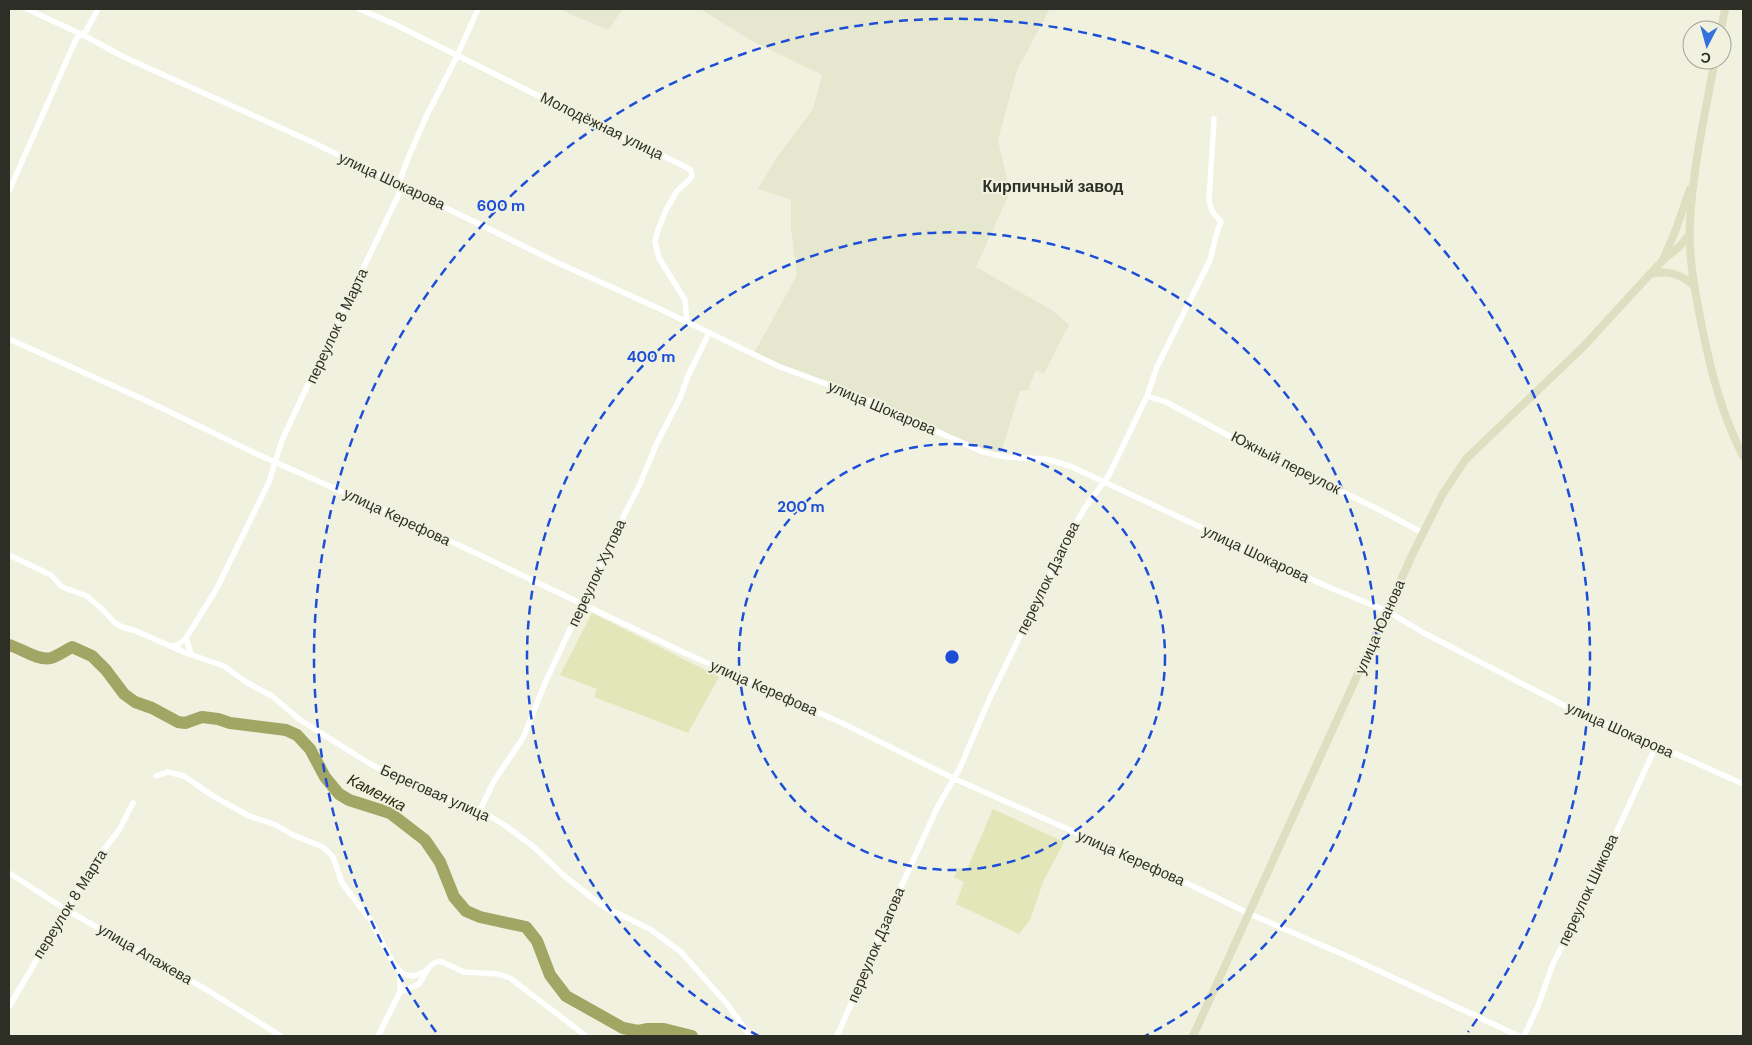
<svg xmlns="http://www.w3.org/2000/svg" width="1752" height="1045" font-family="'DM Sans',sans-serif">
<style>
.built{fill:#e5e8ce}
.green{fill:#e2e6b9}
.lines{fill:none;stroke-linecap:round;stroke-linejoin:round}
.river{stroke:#a2a664;stroke-width:12}
.street{stroke:#fff;stroke-width:5.5}
.secondary{stroke:#dedfc0;stroke-width:8}
.ring{fill:none;stroke:#1d4ed8;stroke-width:2.5;stroke-dasharray:9 6}
.labels{text-anchor:middle;stroke-width:4;stroke-linejoin:round;paint-order:stroke}
.street-label{font-size:15px;fill:#2d2e26;stroke:#f0f2df}
.neighbourhood-label{font-size:16px;font-weight:bold;fill:#2d2e26;stroke:#f0f2df}
.water-label{font-size:16px;font-style:italic;fill:#2d2e10;stroke:#f0f2df}
.centre{fill:#1d4ed8;stroke:#f0f2df;stroke-width:2.5}
.ring-label{font-size:15px;text-anchor:middle;font-weight:bold;fill:#1d4ed8;stroke:#f0f2df;stroke-width:4;stroke-linejoin:round;paint-order:stroke}
</style>
<rect width="100%" height="100%" fill="#f0f2df"/>
<path class="built" d="M559,9H623L608,30Z
M700,9H1050L1017,70L998,140L1010,192L976,267L1055,312L1069,325L1044,374L1036,370L1028,390L1020,391L1000,456L753,355L797,275L791,229V200L758,189L775,160L813,109L822,75L752,41Z"/>
<path class="green" d="M592,613L719,677L688,733L594,697L597,689L560,675Z
M993,809L1064,842L1043,882L1030,920L1019,934L956,904L964,882L954,877L959,868L967,869Z"/>
<g class="lines">
<path class="river" d="M9,645C21,648 37,661 51,658C58,656 66,650 72,647L92,656L106,670L124,694L135,702L152,708L178,722L185,723L202,717L218,719L230,723L286,730L297,735L310,749L325,777L339,794L349,800L390,813L425,840L440,862L454,897L466,911L480,917L526,927L537,941L550,975L566,996L623,1028L638,1031L648,1029H664L692,1036"/>
<path class="street" d="M27,9L85,36L124,57L312,142L556,262L660,309L778,366L856,395L983,452L1006,457L1046,459L1070,466L1326,586L1387,611L1424,633L1571,709L1636,736L1743,784
M359,9L394,24L557,105L680,164L691,170L692,176L690,179L677,191L666,210L658,230L655,242L659,258L685,300L687,322
M9,191L73,46L77,38L86,31L98,9
M9,339L147,401L259,455L406,520L685,653L842,723L953,778L1160,870L1250,914L1349,957L1519,1036
M1147,396L1166,402L1263,454L1378,509L1423,533
M9,555L51,575L62,587L87,596L103,610L115,623L122,627L136,631L186,653L224,666L246,682L272,696L300,720L372,765L421,789L480,810L506,826L534,847L562,874L591,897L606,908L650,929L681,952L728,1005L750,1036
M186,638L191,654
M173,646L179,644L186,638L216,590L269,482L282,440L343,310L399,194L401,177L409,156L426,117L457,56L478,9
M156,776L168,772L184,776L213,796L249,816L276,825L293,835L323,847L333,857L342,883L371,921L393,963L403,974L413,976L419,974L424,972L434,963L440,961L464,972L498,974L510,978L586,1036
M480,810L494,781L523,738L545,683L618,527L640,484L656,445L680,398L688,376L709,333
M9,873L65,909L207,990L281,1036
M400,972V992L419,984L428,969
M9,1007L93,864L119,830L133,803
M378,1036L400,992
M837,1036L858,988L869,957L938,806L959,770L989,700L1066,541L1086,506L1109,475L1147,396L1157,367L1210,260C1214,246 1215,235 1221,222L1212,211L1209,201L1214,119
M1524,1036L1538,1006L1553,964L1585,901L1590,890L1594,875L1609,849L1656,746"/>
<path class="secondary" d="M1721,30L1725,9
M1715,60C1705,113 1693,167 1690,221C1688,257 1695,292 1702,327C1711,372 1722,415 1743,456
M1663,260L1675,232L1690,189
M1650,274C1668,270 1681,274 1694,286
M1193,1036L1414,551L1442,495L1466,459L1583,347L1663,260L1679,247L1690,234"/>
</g>
<g class="ring">
<circle cx="952" cy="657" r="213"/>
<path d="M759 1036A425 425 0 1 1 1145 1036"/>
<path d="M436 1032A638 638 0 1 1 1468 1032"/>
</g>
<g class="labels">
<g class="street-label">
<text transform="translate(602 126) rotate(26)" y="5">Молодёжная улица</text>
<text transform="translate(392 181) rotate(25)" y="5">улица Шокарова</text>
<text transform="translate(337 326) rotate(-65)" y="5">переулок 8 Марта</text>
<text transform="translate(882 408) rotate(23)" y="5">улица Шокарова</text>
<text transform="translate(1286 463) rotate(27)" y="5">Южный переулок</text>
<text transform="translate(397 517) rotate(25)" y="5">улица Керефова</text>
<text transform="translate(1256 554) rotate(25)" y="5">улица Шокарова</text>
<text transform="translate(597 573) rotate(-65)" y="5">переулок Хутова</text>
<text transform="translate(1048 578) rotate(-64)" y="5">переулок Дзагова</text>
<text transform="translate(1380 627) rotate(-66)" y="5">улица Юанова</text>
<text transform="translate(764 688) rotate(24)" y="5">улица Керефова</text>
<text transform="translate(1620 730) rotate(24)" y="5">улица Шокарова</text>
<text transform="translate(435 793) rotate(24)" y="5">Береговая улица</text>
<text transform="translate(1131 858) rotate(24)" y="5">улица Керефова</text>
<text transform="translate(1588 890) rotate(-65)" y="5">переулок Шикова</text>
<text transform="translate(70 904) rotate(-58)" y="5">переулок 8 Марта</text>
<text transform="translate(876 945) rotate(-67)" y="5">переулок Дзагова</text>
<text transform="translate(145 954) rotate(30)" y="5">улица Апажева</text>
</g>
<g class="neighbourhood-label">
<text x="1053" y="192">Кирпичный завод</text>
</g>
<g class="water-label">
<text transform="translate(377 792) rotate(27)" y="6">Каменка</text>
</g>
</g>
<circle cx="952" cy="657" r="8" class="centre"/>
<g class="ring-label">
<text x="501" y="211">600 m</text>
<text x="651" y="362">400 m</text>
<text x="801" y="512">200 m</text>
</g>
<rect width="1752" height="1045" fill="none" stroke="#2d2e26" stroke-width="20"/>
<g transform="translate(1707 45) rotate(186)"><circle r="24" fill="#f0f2df" stroke="#a2a495"/>
<path d="M0-4L9 19L0 12L-9 19Z" fill="#3670df"/>
<text y="-8" font-size="14" font-weight="bold" text-anchor="middle" fill="#2d2e26">С</text>
</g>
</svg>
